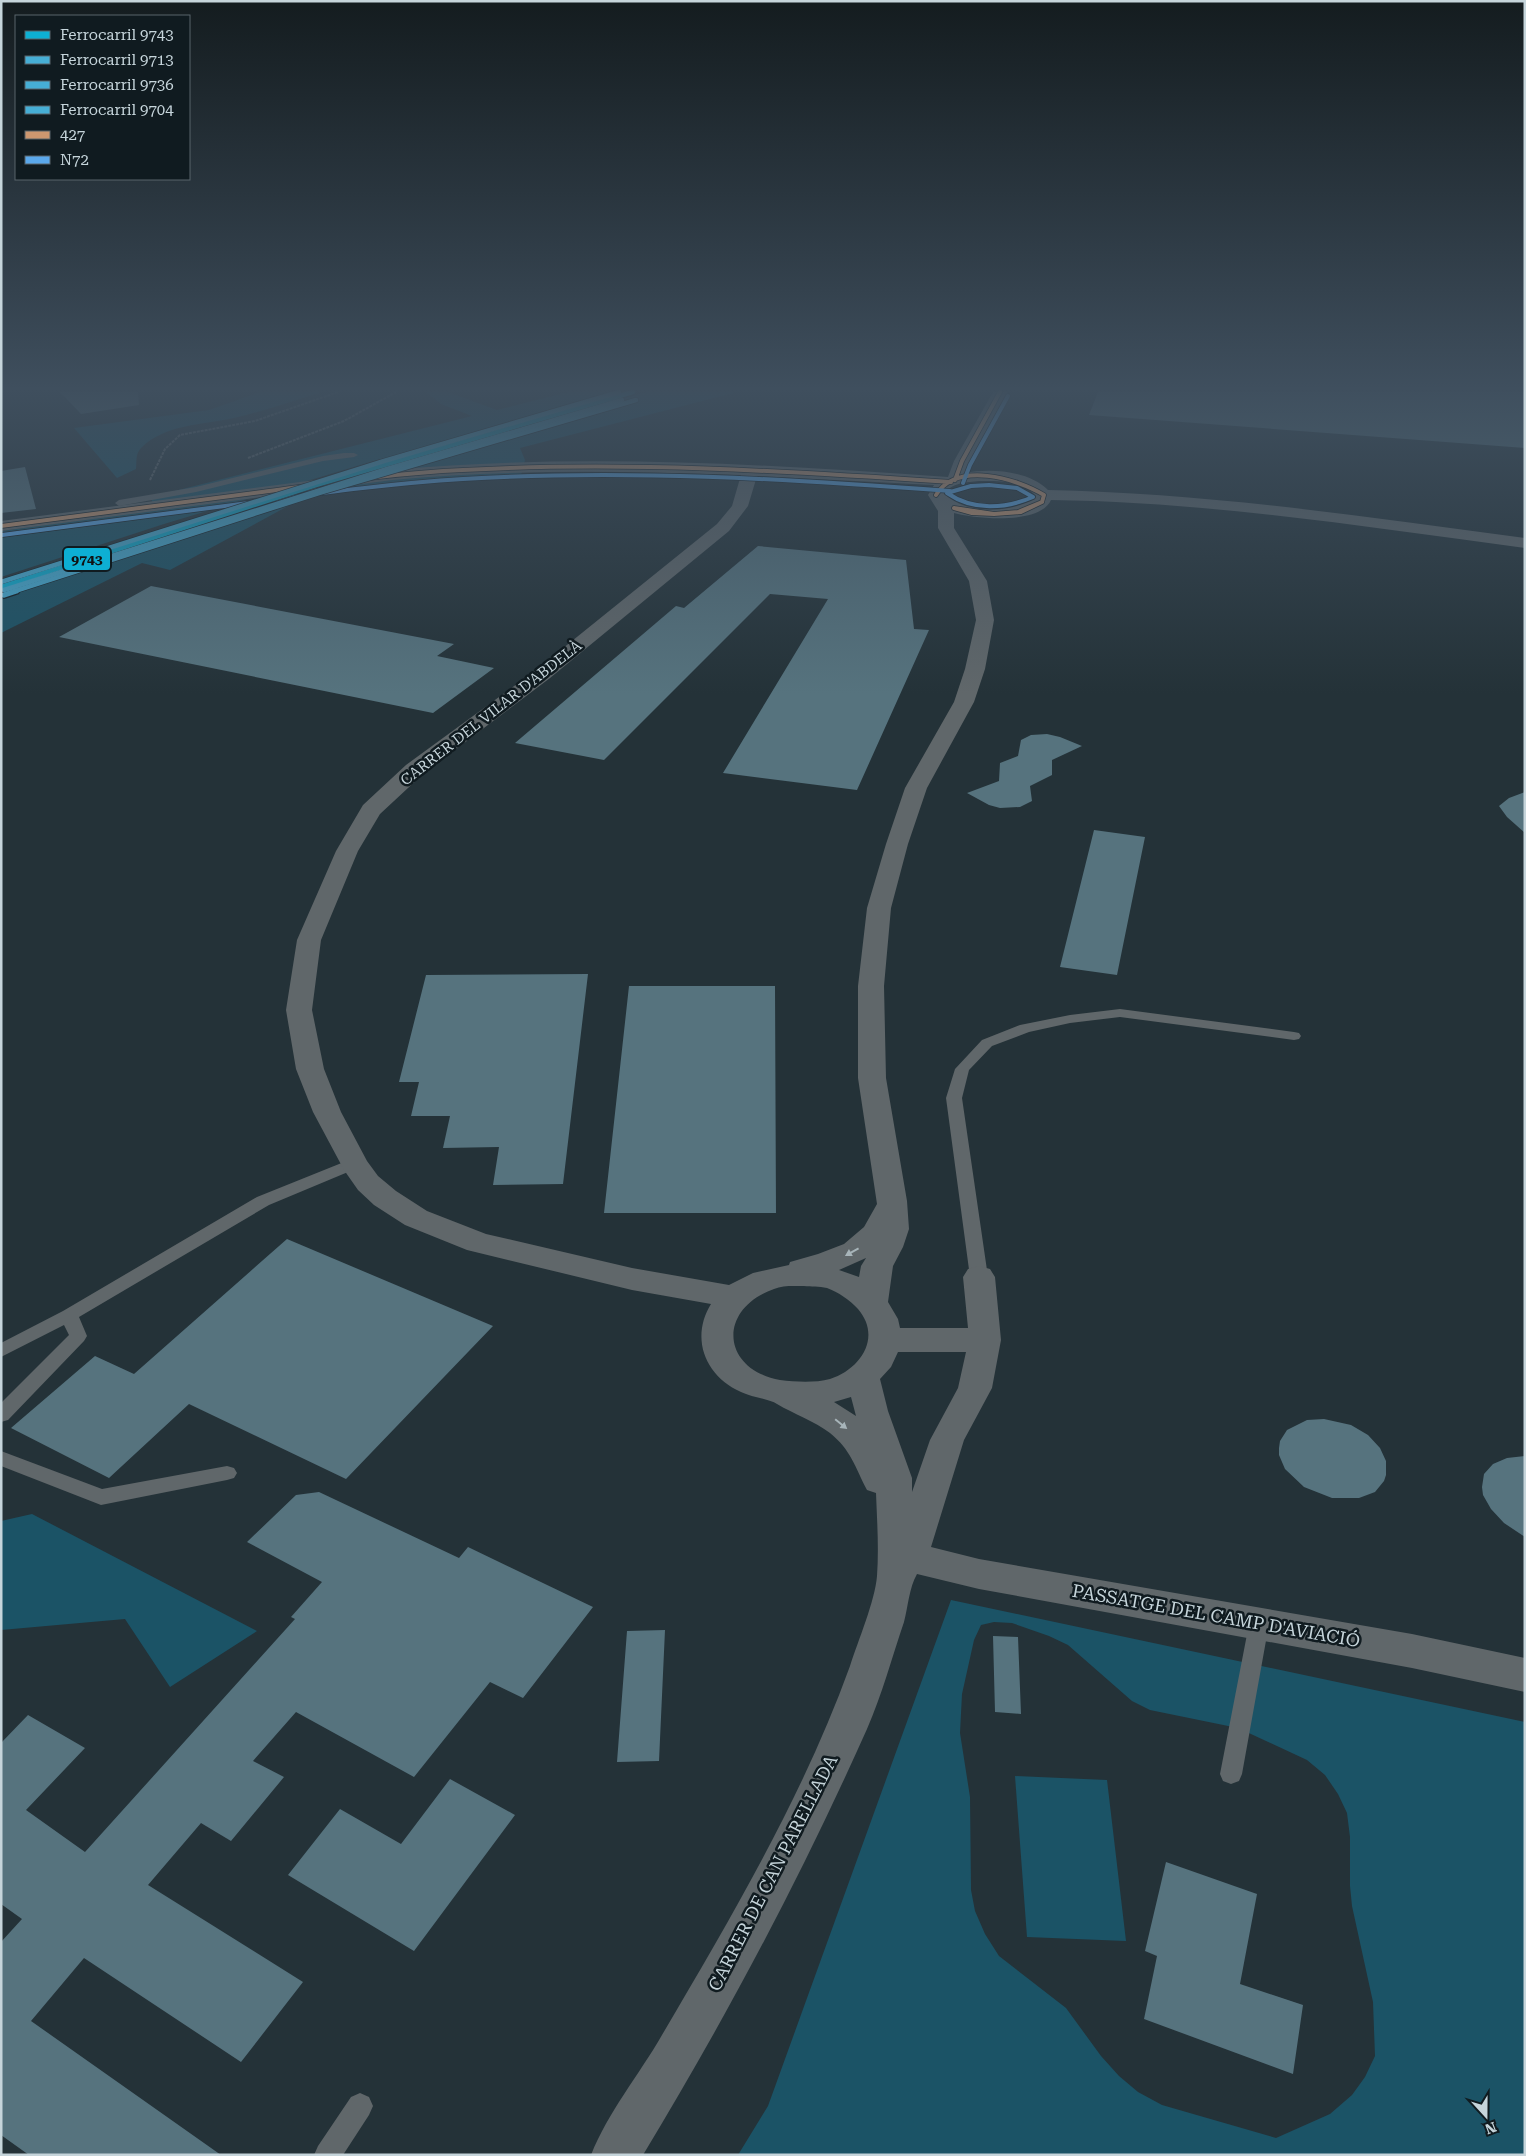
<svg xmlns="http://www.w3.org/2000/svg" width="1526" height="2156" font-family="'Roboto Serif',serif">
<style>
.green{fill:#1b5366;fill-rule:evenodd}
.building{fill:#56737e}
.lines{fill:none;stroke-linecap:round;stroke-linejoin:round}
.path{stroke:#62686c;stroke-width:2;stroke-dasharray:3 1;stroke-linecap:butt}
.lane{fill:#60676a;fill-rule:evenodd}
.street{fill:#60676a;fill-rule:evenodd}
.bus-1-casing{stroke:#101b20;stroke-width:5.5}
.bus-2-casing{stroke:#101b20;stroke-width:5.5}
.bus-1{stroke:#cd976f;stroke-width:4}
.bus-2{stroke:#5aa8eb;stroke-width:4}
.rail-1-casing{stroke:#101b20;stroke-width:6}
.rail-2-far1-casing{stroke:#101b20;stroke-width:6}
.rail-2-casing{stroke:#101b20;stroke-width:8}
.rail-3-casing{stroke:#101b20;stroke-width:6}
.rail-4-casing{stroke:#101b20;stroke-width:6}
.rail-1{stroke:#0dafd3;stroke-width:4.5}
.rail-2-far1{stroke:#46aed5;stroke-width:4.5}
.rail-2{stroke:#46aed5;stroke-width:5.5}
.rail-3{stroke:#46aed5;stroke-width:4.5}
.rail-4{stroke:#46aed5;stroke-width:4.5}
.oneway{fill:#a7b4b9}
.labels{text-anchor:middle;stroke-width:5;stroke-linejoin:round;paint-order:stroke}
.street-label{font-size:15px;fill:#c6d5db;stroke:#101b20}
.near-street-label{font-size:18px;fill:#c6d5db;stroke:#101b20}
.line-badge{stroke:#101b20;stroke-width:2}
.pale-badge-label{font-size:14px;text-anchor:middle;font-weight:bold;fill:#111}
</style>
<rect width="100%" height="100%" fill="#243238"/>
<path class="green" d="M260,392H322C293,401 264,411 234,418C203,425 165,424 141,448C135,455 137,461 136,469L117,478L74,428L209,410Z
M426,392H448L497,410L568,392H611L602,395L618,400L647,392H737L520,448L525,460L521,475L404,483L301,499L170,570L142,563L1,633V593L396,466L380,459L164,524L1,577V531L154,510L151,497L472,416L441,404Z
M32,1514L257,1631L170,1687L125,1619L1,1630V1521Z
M951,1600L1525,1722V2155H738L768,2106ZM994,1622L1012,1623L1049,1636L1068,1645L1132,1701L1150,1710L1238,1728L1307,1760L1325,1775L1338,1794L1347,1813L1350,1837V1886L1352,1906L1373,2002L1375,2056L1365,2077L1352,2095L1330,2114L1276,2138L1162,2105L1138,2092L1119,2076L1101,2056L1066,2008L999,1956L985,1934L975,1911L971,1890L970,1797L960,1733L962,1694L974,1640L981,1625Z
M1015,1776L1107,1780L1126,1941L1027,1937Z"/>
<path class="building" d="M60,392H138L139,405L81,414Z
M1098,392H1525V448L1089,415Z
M25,467L36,509L1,513V471Z
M758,546L906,560L914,629L929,630L857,790L723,773L828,599L770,594L604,760L515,743L676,606L684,608Z
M151,586L454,644L437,656L494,668L433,713L59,637Z
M1047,734L1060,737L1082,746L1052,760V775L1030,786L1032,801L1020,807L1000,808L989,805L967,793L999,781L1000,763L1018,756L1021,740L1031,735Z
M1525,792V833L1507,817L1499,806L1509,798Z
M1094,830L1145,837L1117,975L1060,967Z
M588,974L563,1184L493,1185L499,1147L443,1148L450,1116H411L419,1082H399L426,975Z
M629,986H775L776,1213H604Z
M287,1239L493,1326L346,1479L189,1404L109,1478L11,1428L95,1356L134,1374Z
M1324,1419L1351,1425L1368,1435L1380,1448L1386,1461V1475L1384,1481L1375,1492L1359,1498H1332L1304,1487L1285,1469L1279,1455V1448L1280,1441L1287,1430L1307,1420Z
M1525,1456V1537L1504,1523L1491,1509L1483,1495L1482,1487L1484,1474L1493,1464L1507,1458Z
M319,1492L459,1558L468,1547L593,1607L523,1698L490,1682L414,1777L296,1712L253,1761L284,1777L231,1841L201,1823L148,1885L303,1982L241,2062L84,1958L31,2021L221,2155H29L1,2135V1942L22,1919L1,1904V1743L28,1715L85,1748L26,1810L85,1852L295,1619L291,1617L322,1582L247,1542L296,1495Z
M665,1630L659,1761L617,1762L627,1631Z
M993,1636L1018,1637L1021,1714L995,1712Z
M450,1779L515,1815L414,1951L288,1875L340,1809L401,1844Z
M1166,1862L1257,1894L1240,1984L1303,2005L1293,2074L1144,2019L1157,1956L1145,1951Z"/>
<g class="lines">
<path class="path" d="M248,458L344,421L396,392
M150,480L165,449L180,435L255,421L338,392"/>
<path class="lane" d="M344,453H354L358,455L354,457L323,461L196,492L119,506L115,503L119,500L196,487L323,456Z
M1120,1009L1294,1032L1299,1033L1301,1036L1299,1039L1294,1040L1120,1017L1070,1023L1029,1032L992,1046L969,1070L962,1098L988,1277L985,1281L979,1283L973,1281L970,1277L946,1098L955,1069L982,1040L1020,1025L1070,1015Z
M354,1158L360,1159L362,1163L360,1167L269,1205L79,1317L87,1336L84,1341L8,1420L1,1422V1403L69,1335L64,1325L1,1357V1343L63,1311L257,1197Z
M1,1451L102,1489L227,1466L234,1468L237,1473L234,1478L227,1480L101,1505L1,1466Z
M1259,1615L1266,1618L1269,1624L1242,1774L1239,1781L1231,1784L1223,1781L1220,1774L1249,1624L1252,1618Z
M360,2093L369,2097L373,2106L369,2115L343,2155H314L318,2146L351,2097Z"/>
<path class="street" d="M993,392H1007L970,461L965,473C991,468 1029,471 1048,490C1209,493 1366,517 1525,538V548C1367,527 1210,502 1051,500C1040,525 976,519 954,513V528L987,581L994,620L985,669L974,702L927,788L908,844L891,908L884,986L886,1078L907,1201L909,1229L903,1247L893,1266L888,1302L898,1319L900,1328H968L963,1277L968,1269L979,1266L990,1269L995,1277L1001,1340L992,1388L964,1440L931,1547L979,1559L1412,1634L1525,1658V1692L1412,1668L979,1589L917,1574C909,1588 908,1607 904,1622C892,1657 882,1695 867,1729C801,1877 727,2016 643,2155H591C608,2112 639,2075 662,2035C732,1916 803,1796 850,1666C858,1641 875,1601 877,1576C879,1548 877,1520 876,1493L867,1490C855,1467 851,1450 830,1433C814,1421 794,1414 777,1404C769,1399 751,1397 741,1392C705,1376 690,1338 711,1304L632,1290L467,1250L405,1225L374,1205L358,1190L344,1170L313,1112L296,1069L286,1010L297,940L336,851L363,805L406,765L536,670L717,524L732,506L741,475C625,471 509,469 392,480L1,531V521L392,470C577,453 764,464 948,477L954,461ZM757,476L934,485L928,495L938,511V528L969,581L976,620L965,669L954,702L905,788L886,844L867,908L858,986V1078L877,1204L864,1227L844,1244L818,1254L790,1262L789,1265L753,1273L729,1285L632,1268L486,1234L427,1211L396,1191L378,1176L367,1161L341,1112L324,1069L312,1010L321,940L358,851L380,814L422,775L550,678L729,531L748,506ZM979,481C999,481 1021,480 1036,496L1035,499C1008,513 968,515 944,494C951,483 967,482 979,481ZM866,1258L861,1266L859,1277L839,1270ZM804,1286C811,1287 819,1286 827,1288C838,1292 850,1300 858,1309C882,1337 861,1369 830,1379C815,1383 796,1382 780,1380C721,1369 717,1309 774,1289C783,1285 794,1286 804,1286ZM898,1352H966L958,1388L930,1440L912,1492V1478L888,1411L880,1379L891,1367ZM851,1397L856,1416L834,1402Z"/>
<g class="bus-1-casing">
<path id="bus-1" d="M955,480L962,461L1000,392
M936,495C957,461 1016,478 1044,495L1042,502
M954,508L994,514
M954,508L972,513L994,514
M994,514L1021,512L1042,502
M994,514L1018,512L1042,502
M1,526C88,515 175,503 262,492C329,483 395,473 463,470C625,461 788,471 951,482"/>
</g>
<g class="bus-2-casing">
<path id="bus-2" d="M963,483L970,465L1008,396
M989,485L1017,488L1033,497C1005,509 973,511 947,493L971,486Z
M2,535C89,524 176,512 263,501C329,492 396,483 463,479C625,469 788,479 950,491"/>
</g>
<use href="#bus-1" class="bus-1"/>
<use href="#bus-2" class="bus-2"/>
<g class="rail-1-casing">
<path id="rail-1" d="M1,587L316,485L633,392"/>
</g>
<g class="rail-2-far1-casing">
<path id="rail-2-far1" d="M12,592L319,493L636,400"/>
</g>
<g class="rail-2-casing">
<path id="rail-2" d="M4,595L16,591"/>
</g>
<g class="rail-3-casing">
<path id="rail-3" d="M1,582L384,461L619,392"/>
</g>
<g class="rail-4-casing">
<path id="rail-4" d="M4,590L387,469L622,400"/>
</g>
<use href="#rail-1" class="rail-1"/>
<use href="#rail-2-far1" class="rail-2-far1"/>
<use href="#rail-2" class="rail-2"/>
<use href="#rail-3" class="rail-3"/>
<use href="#rail-4" class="rail-4"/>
</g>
<defs><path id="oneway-solid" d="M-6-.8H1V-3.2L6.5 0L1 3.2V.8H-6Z" transform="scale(1.25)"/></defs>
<g class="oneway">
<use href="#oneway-solid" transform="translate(852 1252) rotate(151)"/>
<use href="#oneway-solid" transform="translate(841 1424) rotate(39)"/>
</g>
<linearGradient id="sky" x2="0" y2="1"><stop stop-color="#141c1f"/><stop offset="0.56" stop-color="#3f4f5e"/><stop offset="1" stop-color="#3f4f5e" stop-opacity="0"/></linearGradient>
<rect width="1526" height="694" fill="url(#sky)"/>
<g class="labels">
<g class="street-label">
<text transform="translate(491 713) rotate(-38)" y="5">CARRER DEL VILAR D'ABDELÀ</text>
</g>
<g class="near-street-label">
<text transform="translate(1216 1616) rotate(10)" y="6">PASSATGE DEL CAMP D'AVIACIÓ</text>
<text transform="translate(773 1873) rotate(-63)" y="6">CARRER DE CAN PARELLADA</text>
</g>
</g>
<rect class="line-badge" x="63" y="547" width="48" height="24" rx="5" fill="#0dafd3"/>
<g class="pale-badge-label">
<text x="87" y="564">9743</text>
</g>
<rect width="1526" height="2156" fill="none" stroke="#c6d5db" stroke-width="5"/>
<rect x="15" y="15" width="175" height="165" fill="#101b20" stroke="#59656b"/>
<rect x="25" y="31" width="25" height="8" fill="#0dafd3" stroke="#59656b"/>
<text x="60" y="40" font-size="15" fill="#c6d5db">Ferrocarril 9743</text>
<rect x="25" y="56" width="25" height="8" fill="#46aed5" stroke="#59656b"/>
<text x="60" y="65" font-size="15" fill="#c6d5db">Ferrocarril 9713</text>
<rect x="25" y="81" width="25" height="8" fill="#46aed5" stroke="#59656b"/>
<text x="60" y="90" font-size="15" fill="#c6d5db">Ferrocarril 9736</text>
<rect x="25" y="106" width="25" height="8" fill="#46aed5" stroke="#59656b"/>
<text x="60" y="115" font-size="15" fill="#c6d5db">Ferrocarril 9704</text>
<rect x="25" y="131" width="25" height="8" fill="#cd976f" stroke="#59656b"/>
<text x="60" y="140" font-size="15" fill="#c6d5db">427</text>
<rect x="25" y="156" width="25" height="8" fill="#5aa8eb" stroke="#59656b"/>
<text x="60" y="165" font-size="15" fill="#c6d5db">N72</text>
<g transform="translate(1486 2116) rotate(159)" stroke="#101b20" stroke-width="4" paint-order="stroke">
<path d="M0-4L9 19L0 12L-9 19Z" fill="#c6d5db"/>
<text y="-8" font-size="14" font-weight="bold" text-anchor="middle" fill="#c6d5db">N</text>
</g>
</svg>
